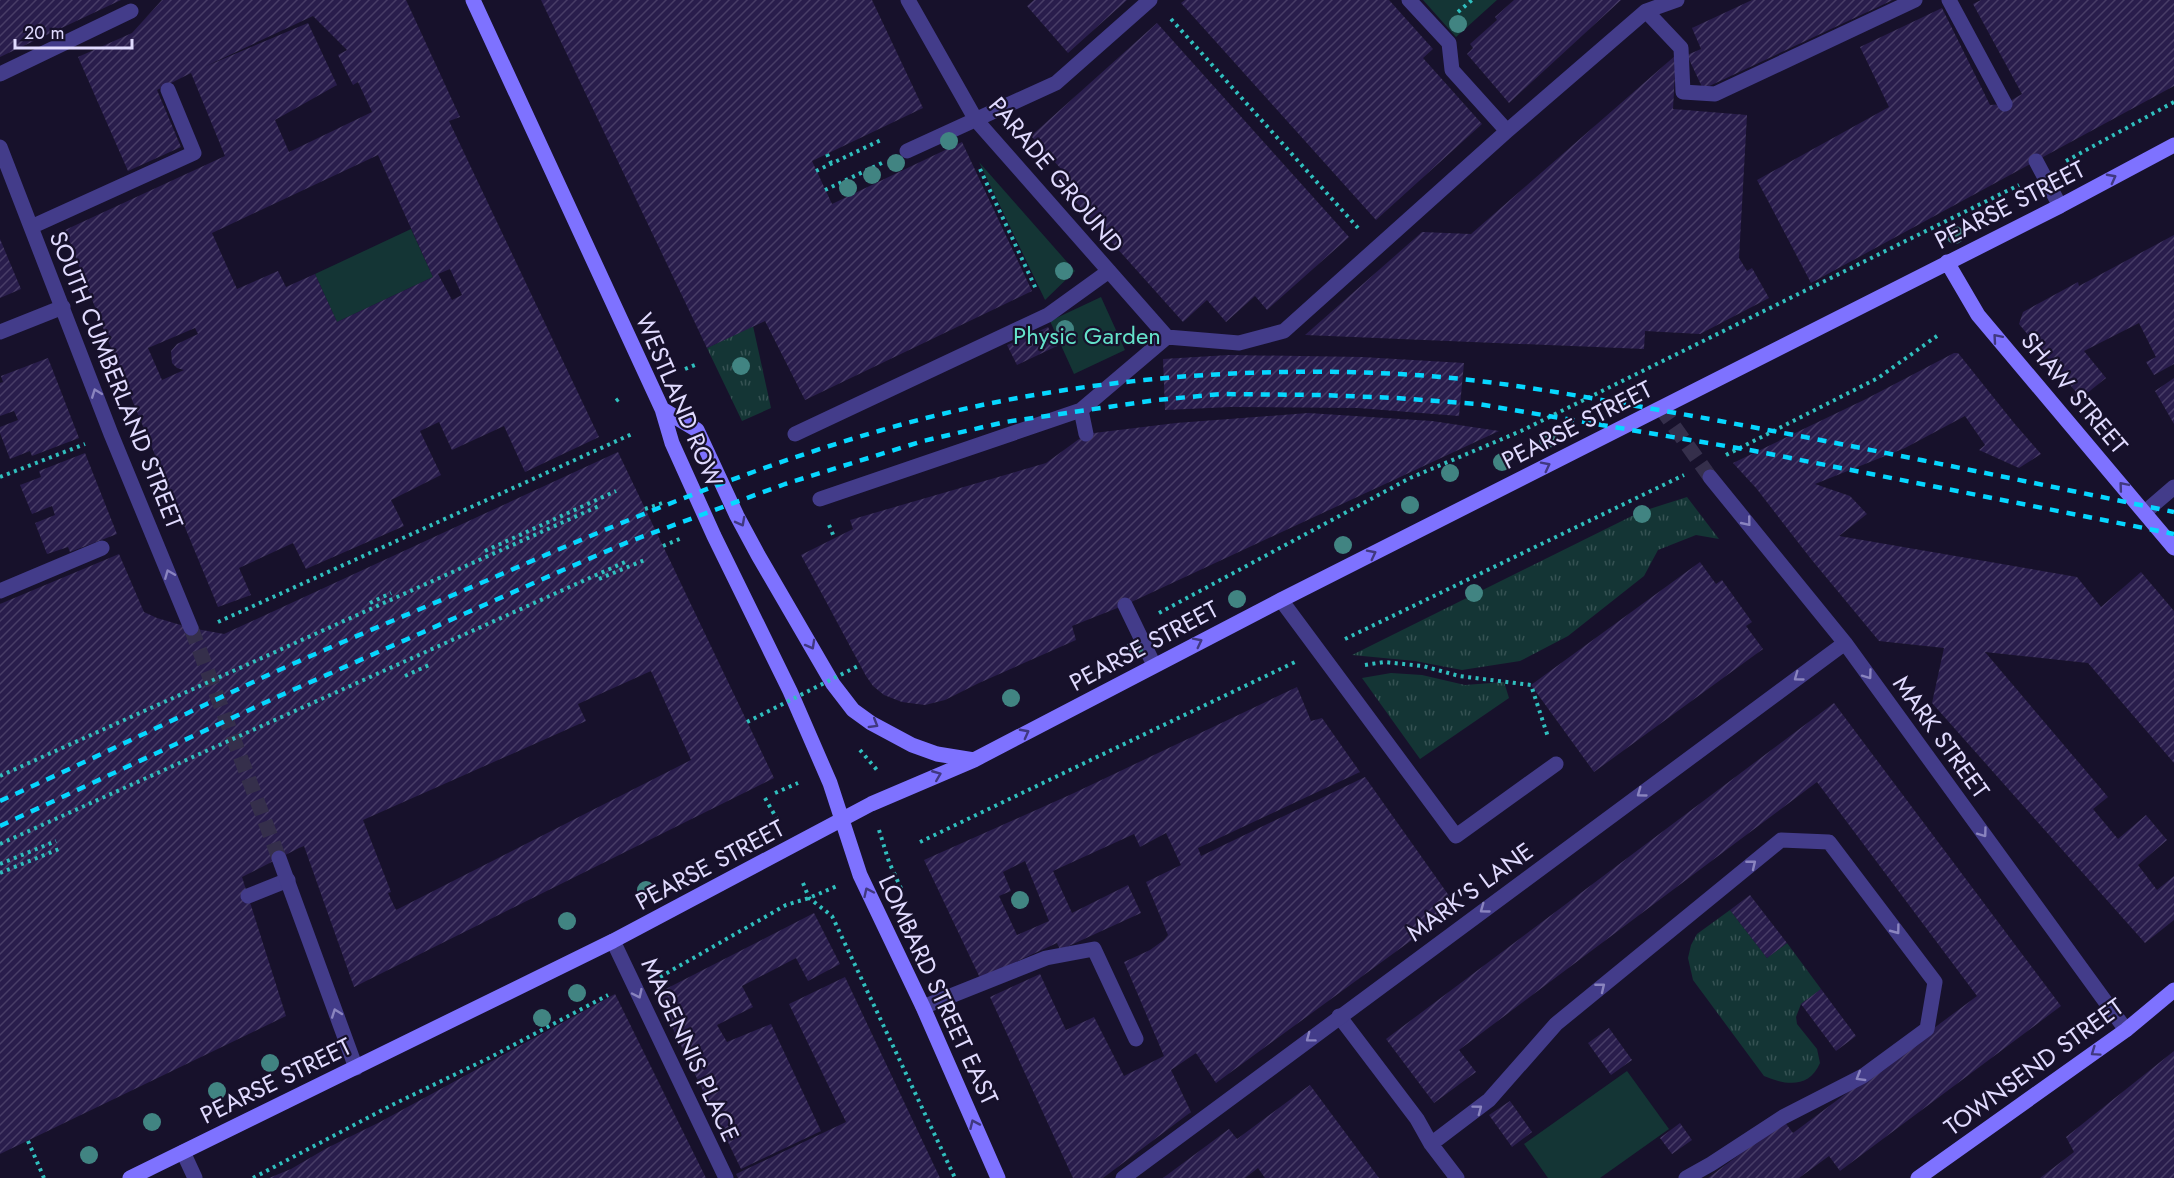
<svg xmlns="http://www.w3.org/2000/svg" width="2174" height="1178" font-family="Jost,sans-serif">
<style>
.grass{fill:url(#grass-tufts)}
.garden{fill:#143535}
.building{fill:url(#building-hatch);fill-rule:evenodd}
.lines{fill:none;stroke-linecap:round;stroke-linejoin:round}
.street-tunnel{stroke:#352f4b;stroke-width:15;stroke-dasharray:15 8;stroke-linecap:butt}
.path{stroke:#30bfbe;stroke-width:4;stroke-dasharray:3 4.5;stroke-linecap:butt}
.lane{stroke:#433c8a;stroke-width:15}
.street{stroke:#433c8a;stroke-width:15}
.secondary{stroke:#7e72ff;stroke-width:15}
.rail{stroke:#07d7ff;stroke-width:4.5;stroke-dasharray:9 8;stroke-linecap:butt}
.path-bridge{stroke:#30bfbe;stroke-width:4;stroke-dasharray:3 4.5;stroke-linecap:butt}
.tree{fill:#418482}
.oneway{stroke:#403880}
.oneway2{stroke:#8a84bf}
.labels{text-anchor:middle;stroke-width:4.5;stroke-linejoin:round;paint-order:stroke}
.street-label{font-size:24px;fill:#e1dbff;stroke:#17112b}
.park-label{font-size:24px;fill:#64e2ca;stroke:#17112b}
</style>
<defs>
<pattern id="grass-tufts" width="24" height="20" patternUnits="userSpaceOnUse" patternTransform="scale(1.5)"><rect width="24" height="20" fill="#143535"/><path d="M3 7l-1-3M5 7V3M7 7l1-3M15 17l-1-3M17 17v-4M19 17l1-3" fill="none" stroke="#365253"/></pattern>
<pattern id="building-hatch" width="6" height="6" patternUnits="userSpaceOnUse" patternTransform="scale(1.5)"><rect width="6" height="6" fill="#291d4c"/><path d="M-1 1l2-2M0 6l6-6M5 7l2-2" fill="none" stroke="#483d67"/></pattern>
</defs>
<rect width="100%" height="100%" fill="#17112b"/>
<path class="grass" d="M753,326L771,408L742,421L707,348Z
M1687,497L1719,539L1696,535L1658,550L1644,576L1568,636L1520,661L1462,670L1415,661L1352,655L1640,512Z
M1391,673L1422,675L1465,685L1504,682L1509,698L1420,759L1362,678Z
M1730,910L1767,958L1787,943L1821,989L1801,1004L1796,1017L1797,1024L1817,1049L1820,1063C1809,1089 1785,1085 1764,1076L1693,980L1688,958L1691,945L1697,934Z"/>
<path class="garden" d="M1423,0H1497L1456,37Z
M979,162L1075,271L1045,300Z
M411,229L433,277L337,322L315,274Z
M1101,297L1125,350L1074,374L1050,321Z
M1627,1071L1669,1129L1600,1178H1548L1524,1144Z"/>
<path class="building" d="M0,0H121L0,57Z
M162,0H406L460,117L449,121L599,437L525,472L504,426L452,450L439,422L420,431L441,475L391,500L404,526L306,569L293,543L239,568L251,595L218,607L116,361L65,230L225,156L191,73L157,90L181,147L128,171L78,57L132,33ZM313,16L347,50L338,55L353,85L358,82L372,112L289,152L275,120L337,85L308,23L204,67ZM378,155L433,277L337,322L315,274L286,287L278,271L237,289L212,233ZM450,269L462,295L452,300L438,274ZM195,328L198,334L177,344L171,351L172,363L177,368L184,370L162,380L148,348Z
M541,0H872L923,108L812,161L832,204L962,142L1032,291L805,400L765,321L707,348Z
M1034,0H1127L1068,53L1027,6Z
M1185,0H1389L1433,49L1423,58L1482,124L1376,220L1181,3Z
M1514,0H1621L1509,103L1467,54L1473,48L1470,44L1497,20L1495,17Z
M1752,0H1893L1703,89L1687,55L1701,49L1692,28Z
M1981,0H2174V86L1811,283L1757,180L1889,107L1860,47L1942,8L1990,105L2005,104L2022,94L1973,4Z
M1157,23L1349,237L1267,310L1255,296L1226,322L1207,300L1183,322L1055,179L1063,171L1031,136Z
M1676,55L1673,109L1747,115L1739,258L1747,271L1752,268L1769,298L1700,334L1645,331L1644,349L1305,335L1422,232L1471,234Z
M2174,235V364L2154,375L2146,362L2156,357L2139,323L2084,351L2106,378L2081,398L2019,324L2023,312L2078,282L2079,286Z
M0,239L21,289L0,298Z
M1048,327L1057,346L1017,365L1007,345Z
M1954,353H1958L2014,423L2041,454L2019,468L1979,450L1985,445L1965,416L1905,448L1815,484L1850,496L1867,514L1839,536L2077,577L2101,607L2141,572L2174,611V763L2088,663L1985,652L2108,797L2093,809L2118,839L2146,815L2167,840L2138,865L2157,890L2174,876V920L2145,943L1932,703L1944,648L1879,641L1811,559L1756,488L1733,463L1866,399Z
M1229,355L1362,357L1464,363L1459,416L1358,408L1231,407L1165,410L1163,359Z
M48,358L79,438L32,456L30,451L10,459L0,433V427L18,420L14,411L0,416V383L3,382L1,376Z
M2174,378V424L2155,391Z
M1308,413L1432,421L1499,431L1125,605L1072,626L1076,640L979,683L945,700L925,705L902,702L884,695L873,686L866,676L801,555L853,529L850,520L1046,463L1086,434L1176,423Z
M618,452L774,778L354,987L304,846L299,848L242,877L286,1016L0,1154V604L119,554L144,612L157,618L191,628L224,634ZM651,671L691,760L396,910L388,893L391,892L363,820L586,721L578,704Z
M85,453L117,534L70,552L68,547L47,554L35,523L55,515L52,506L32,514L20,485L41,477L39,471Z
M1700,562L1716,584L1722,580L1752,622L1746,626L1763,649L1594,772L1531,685Z
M1297,687L1311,721L1322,718L1360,772L1198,848L1201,856L1365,777L1457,907L1216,1083L1196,1053L1171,1070L1191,1112L1103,1178H1073L990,997L1040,974L1066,1030L1094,1017L1124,1076L1164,1056L1124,962L1150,950L1164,940L1168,935L1146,882L1181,865L1166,833L1140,847L1134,834L1053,871L1072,913L1128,885L1141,913L1060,950L1057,943L980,978L924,860L1074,793ZM1025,861L1049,921L1017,935L999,896L1011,891L1003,872Z
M1834,703L2061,1006L1840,1171L1829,1156L1799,1178H1708L1784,1121L1793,1133L1977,996L1817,782L1459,1050L1476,1072L1434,1103L1386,1039Z
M1750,895L1787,943L1767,958L1730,910Z
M814,913L840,964L808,981L796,958L742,986L753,1007L717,1025L727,1042L771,1024L821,1131L741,1169L656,994Z
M845,977L940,1178H738L736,1174L846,1122L789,1004Z
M1821,989L1856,1036L1836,1051L1801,1004Z
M615,994L706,1178H269L291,1169L327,1148L380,1122Z
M1609,1028L1632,1060L1611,1075L1588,1043Z
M2174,1051V1178H2040L2074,1152L2066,1137Z
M1310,1085L1379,1178H1265L1258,1168L1245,1178H1163L1229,1129L1237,1139Z
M1510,1101L1532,1132L1512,1147L1489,1115Z
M1680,1123L1692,1140L1672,1154L1660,1138Z"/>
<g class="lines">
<path class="street-tunnel" d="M1661,408L1710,477
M191,628L279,858"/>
<path class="path" d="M1458,12L1472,0
M1171,19L1358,228
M827,154L831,163
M2066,161L2174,102
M980,169L1036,289
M816,171L881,140
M825,190L884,162
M685,369L695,365
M616,401L620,398
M1726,455L1878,378L1937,336
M0,477L85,444
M645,509L665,502
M829,525L834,537
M663,546L682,538
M485,551L616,491
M599,579L647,559
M370,603L391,593
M1159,613L1410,478L1521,431L2019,185
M218,622L632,434
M1345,639L1684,475
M1365,665L1384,662L1423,666L1459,676L1531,685L1548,737
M405,676L429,665
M860,750L877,770
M0,776L599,506
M775,793L798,783
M765,798L778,821
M879,830L889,862L903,893
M920,842L1295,662
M0,844L625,562
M0,864L56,841
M0,873L59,849
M803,883L809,898L832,916L955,1178
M660,977L786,905L809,898L837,886
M28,1141L44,1178
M253,1178L394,1104L489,1058L608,995"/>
<path class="lane" d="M908,0L976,120L1167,337
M1409,0L1449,43L1452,70L1507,131
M1949,0L2005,104
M1646,11L1681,48L1683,92L1715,94L1915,0
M0,74L131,11
M907,151L1056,83L1150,0
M2036,161L2060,206
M795,434L1048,315L1109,271
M1086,434L1081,410L1167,337L1239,343L1284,331L1507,131L1646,11L1677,0
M820,499L1081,410
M2145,512L2174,487
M0,591L102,548
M1281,600L1456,836L1556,764
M1125,605L1154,665
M248,896L288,880
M923,1007L1046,958L1094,949L1136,1039
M1339,1016L1417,1119L1431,1144L1457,1178
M1431,1144L1489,1100L1556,1024L1781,840L1829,842L1935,982L1927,1029L1863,1076L1783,1117L1711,1164L1686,1178
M183,1152L195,1178"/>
<path class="street" d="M0,147L111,434L191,628
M31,227L194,153L168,90
M0,332L63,307
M1710,477L1845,643L2126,1030
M279,858L356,1068
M613,941L726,1178
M1123,1178L1845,643"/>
<path class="secondary" d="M473,0L662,409L672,443L714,536L790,691L830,783L860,875L923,1007L998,1178
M1947,262L1978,315L2174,548
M662,409L697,430L737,516L758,555L833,684L853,710L871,723L912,745L937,754L974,760
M130,1178L613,941L871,804L974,760L1281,600L2060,206L2174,145
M1918,1178L2126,1030L2174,990"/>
<path class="rail" d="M0,801C90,760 179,717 268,675C341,642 414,612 488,580C630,518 775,457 926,418C1080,379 1242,366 1400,374C1496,379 1589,398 1682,414C1847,444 2010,478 2174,512
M0,826L277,697L563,570L628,542L785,484L923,441L1005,422L1156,400L1222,394L1322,395L1397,398L1478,404L1755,451L2174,534"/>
<path class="path-bridge" d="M747,722L860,665"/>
</g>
<g class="tree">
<circle cx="1458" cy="24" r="9"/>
<circle cx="949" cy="141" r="9"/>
<circle cx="896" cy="163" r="9"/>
<circle cx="872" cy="175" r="9"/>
<circle cx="848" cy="188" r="9"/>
<circle cx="1955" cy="235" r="9"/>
<circle cx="1064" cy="271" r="9"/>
<circle cx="1065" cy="329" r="9"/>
<circle cx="741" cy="366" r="9"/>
<circle cx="1548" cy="439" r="9"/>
<circle cx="1502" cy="462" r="9"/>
<circle cx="1450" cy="473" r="9"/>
<circle cx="1410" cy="505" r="9"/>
<circle cx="1642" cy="514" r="9"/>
<circle cx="1343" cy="545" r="9"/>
<circle cx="1474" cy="593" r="9"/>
<circle cx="1237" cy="599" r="9"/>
<circle cx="1134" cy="650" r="9"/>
<circle cx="1011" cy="698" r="9"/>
<circle cx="646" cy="890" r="9"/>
<circle cx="1020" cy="900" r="9"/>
<circle cx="567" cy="921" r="9"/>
<circle cx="577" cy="993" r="9"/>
<circle cx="542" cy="1018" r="9"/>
<circle cx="270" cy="1063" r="9"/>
<circle cx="217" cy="1091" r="9"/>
<circle cx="152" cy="1122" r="9"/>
<circle cx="89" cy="1155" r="9"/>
</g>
<defs><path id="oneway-chevron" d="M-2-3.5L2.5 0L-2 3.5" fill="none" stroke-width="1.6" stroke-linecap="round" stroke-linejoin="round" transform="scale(1.5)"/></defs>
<g class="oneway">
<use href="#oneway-chevron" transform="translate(2112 178) rotate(-28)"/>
<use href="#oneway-chevron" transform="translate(1997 338) rotate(-131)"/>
<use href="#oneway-chevron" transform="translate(1546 466) rotate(-27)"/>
<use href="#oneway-chevron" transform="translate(2123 486) rotate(-130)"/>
<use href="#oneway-chevron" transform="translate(741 522) rotate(62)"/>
<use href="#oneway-chevron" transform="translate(1372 554) rotate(-27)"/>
<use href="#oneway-chevron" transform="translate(1198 642) rotate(-27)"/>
<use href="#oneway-chevron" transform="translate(811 645) rotate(61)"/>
<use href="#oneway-chevron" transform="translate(874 724) rotate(31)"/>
<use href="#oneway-chevron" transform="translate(1025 733) rotate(-28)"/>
<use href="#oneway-chevron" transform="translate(937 775) rotate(-22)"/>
<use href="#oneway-chevron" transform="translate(868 892) rotate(-115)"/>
<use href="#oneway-chevron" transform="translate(2095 1052) rotate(145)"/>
<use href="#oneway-chevron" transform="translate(974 1124) rotate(-114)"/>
</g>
<g class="oneway2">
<use href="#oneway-chevron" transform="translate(96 393) rotate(-111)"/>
<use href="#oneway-chevron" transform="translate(1747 522) rotate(51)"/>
<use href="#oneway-chevron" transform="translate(169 574) rotate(-112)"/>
<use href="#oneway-chevron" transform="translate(1868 675) rotate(54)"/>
<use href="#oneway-chevron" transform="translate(1798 677) rotate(144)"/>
<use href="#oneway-chevron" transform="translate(1641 793) rotate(144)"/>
<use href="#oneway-chevron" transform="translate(1983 833) rotate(54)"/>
<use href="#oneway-chevron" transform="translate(1752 864) rotate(-39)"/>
<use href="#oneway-chevron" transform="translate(1484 909) rotate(144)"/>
<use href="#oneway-chevron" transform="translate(1896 930) rotate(53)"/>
<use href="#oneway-chevron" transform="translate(1601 987) rotate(-39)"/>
<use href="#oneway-chevron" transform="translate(638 994) rotate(65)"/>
<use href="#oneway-chevron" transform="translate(336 1013) rotate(-110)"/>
<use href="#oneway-chevron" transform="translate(1310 1038) rotate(143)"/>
<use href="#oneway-chevron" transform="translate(1860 1077) rotate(149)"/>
<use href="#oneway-chevron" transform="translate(1478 1109) rotate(-37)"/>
</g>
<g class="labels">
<g class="street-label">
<text transform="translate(1056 175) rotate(50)" y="8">PARADE GROUND</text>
<text transform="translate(2010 205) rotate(-27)" y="8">PEARSE STREET</text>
<text transform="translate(116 380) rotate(68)" y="8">SOUTH CUMBERLAND STREET</text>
<text transform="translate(2074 393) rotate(50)" y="8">SHAW STREET</text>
<text transform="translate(679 400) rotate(67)" y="8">WESTLAND ROW</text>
<text transform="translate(1577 425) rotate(-27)" y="8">PEARSE STREET</text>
<text transform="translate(1144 646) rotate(-28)" y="8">PEARSE STREET</text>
<text transform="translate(1941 737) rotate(54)" y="8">MARK STREET</text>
<text transform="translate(710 865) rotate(-28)" y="8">PEARSE STREET</text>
<text transform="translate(1470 892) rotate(-36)" y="8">MARK'S LANE</text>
<text transform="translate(938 990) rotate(65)" y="8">LOMBARD STREET EAST</text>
<text transform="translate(690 1050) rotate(65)" y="8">MAGENNIS PLACE</text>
<text transform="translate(2034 1067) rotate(-36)" y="8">TOWNSEND STREET</text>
<text transform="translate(276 1081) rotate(-26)" y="8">PEARSE STREET</text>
</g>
<g class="park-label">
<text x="1087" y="344">Physic Garden</text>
</g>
</g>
<path d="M15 39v9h117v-9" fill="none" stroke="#e1dbff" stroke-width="3"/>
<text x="24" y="39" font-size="18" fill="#e1dbff" stroke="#17112b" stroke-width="4.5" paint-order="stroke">20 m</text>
</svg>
